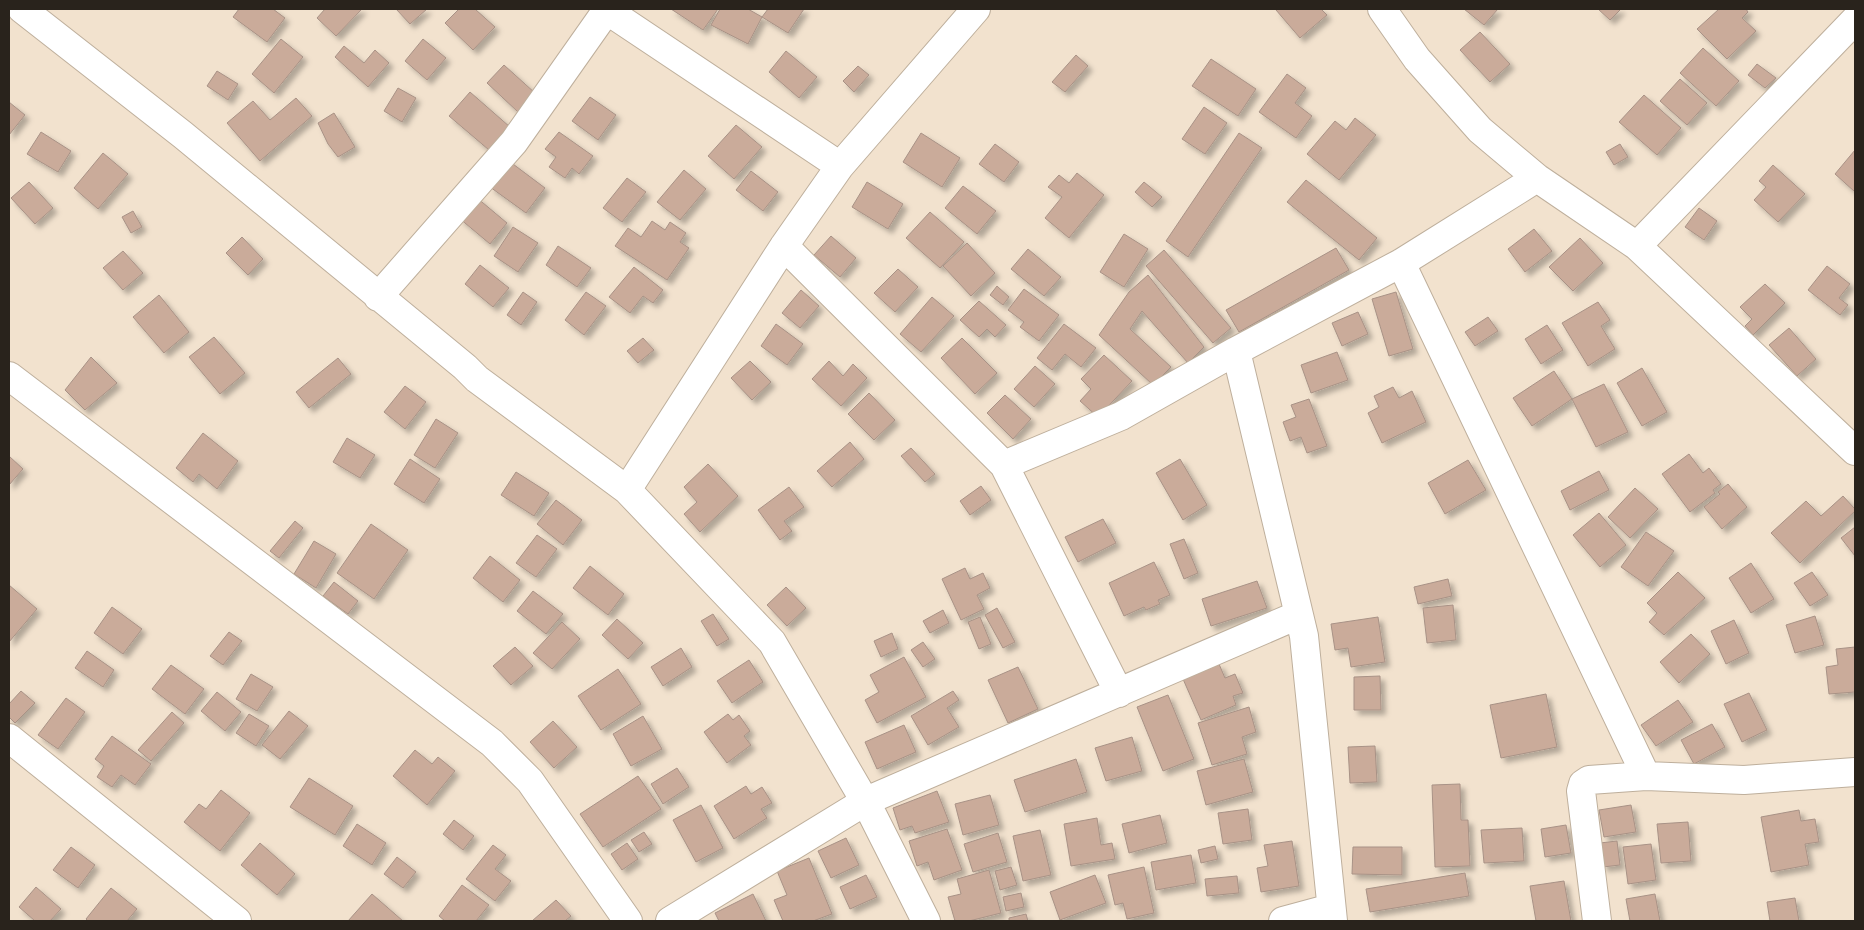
<svg xmlns="http://www.w3.org/2000/svg" width="1864" height="930" font-family="'DM Sans',sans-serif">
<style>
.building{fill:#caab9a;stroke:#a89286;filter:url(#shadow)}
.lines{fill:none;stroke-linecap:round;stroke-linejoin:round}
.minor-casing{stroke:#beaf9c;stroke-width:30}
.minor{stroke:#fff;stroke-width:28}
</style>
<defs>
<filter id="shadow"><feDropShadow dx="4.5" dy="4.5" stdDeviation="2.5" flood-color="#0004"/></filter>
</defs>
<rect width="100%" height="100%" fill="#f2e2ce"/>
<path class="building" d="M239,9H273L285,18L267,42L233,17Z
M325,9H362L336,36L317,18Z
M396,9H427L410,24Z
M459,9H475L495,27L473,50L445,23Z
M671,9H718L703,30Z
M720,9H748L762,17L748,44L711,25Z
M768,9H804L788,33L762,17Z
M1278,9H1321L1327,15L1300,38L1276,10Z
M1464,9H1498L1484,25Z
M1598,9H1621L1610,20Z
M1719,9H1746L1748,12L1742,18L1756,31L1727,59L1697,29Z
M1480,32L1510,64L1490,82L1460,50Z
M281,39L303,57L274,93L252,74Z
M423,39L446,58L427,80L405,61Z
M344,46L364,63L375,50L389,63L368,87L335,57Z
M1703,48L1739,81L1716,106L1680,73Z
M786,51L817,77L799,98L769,72Z
M1076,55L1088,66L1065,92L1052,82Z
M1211,59L1256,89L1238,116L1192,86Z
M1757,64L1776,78L1765,88L1748,75Z
M504,65L535,93L518,112L487,83Z
M858,66L869,75L854,92L843,81Z
M217,71L238,84L228,100L207,86Z
M1287,74L1306,88L1295,103L1312,116L1296,138L1259,112Z
M1680,79L1707,103L1687,125L1660,101Z
M398,88L416,98L402,122L384,111Z
M470,92L510,127L489,150L449,116Z
M1644,95L1681,128L1657,155L1619,122Z
M590,97L616,115L598,140L572,121Z
M296,98L312,116L260,161L227,123L253,101L270,120Z
M9,102L25,115L9,135Z
M1204,107L1227,123L1205,154L1182,139Z
M334,113L355,147L338,157L328,144L318,123Z
M1355,118L1376,135L1339,180L1307,154L1335,121L1346,130Z
M736,125L762,147L734,179L708,156Z
M41,132L71,151L58,172L27,154Z
M559,132L593,156L579,174L572,168L565,178L549,167L556,157L545,149Z
M921,133L960,158L942,187L903,162Z
M1239,133L1262,148L1188,257L1166,241Z
M995,144L1019,162L1004,182L979,164Z
M1620,144L1628,157L1614,165L1606,152Z
M1855,150V192L1835,174Z
M103,153L128,174L98,209L74,188Z
M509,161L545,188L526,213L490,187Z
M1773,165L1805,194L1778,222L1754,200L1766,187L1759,181Z
M684,170L706,189L680,220L657,202Z
M751,171L778,192L763,211L736,190Z
M1077,173L1104,195L1069,238L1045,218L1062,197L1048,187L1059,175L1069,183Z
M627,178L646,192L622,222L603,208Z
M1306,180L1377,238L1359,260L1287,202Z
M29,182L53,208L35,224L11,198Z
M867,182L903,204L888,229L852,207Z
M1144,182L1162,197L1152,207L1135,192Z
M963,186L996,211L977,234L945,208Z
M476,197L507,223L490,244L459,218Z
M1699,208L1717,221L1704,240L1685,227Z
M133,211L142,227L131,233L122,217Z
M930,212L964,242L940,268L906,238Z
M652,221L665,230L670,222L686,233L680,242L689,248L667,280L615,246L628,228L641,237Z
M513,227L538,243L518,272L494,256Z
M1534,229L1552,251L1525,272L1508,249Z
M1124,234L1148,249L1124,287L1100,272Z
M831,236L856,258L840,277L814,255Z
M242,237L263,259L248,275L226,253Z
M1580,238L1603,263L1573,291L1549,267Z
M967,243L995,273L971,296L943,266Z
M558,246L591,268L577,287L546,265Z
M1336,248L1349,270L1239,332L1226,310Z
M1028,249L1061,277L1044,296L1011,269Z
M1164,250L1231,328L1213,343L1146,266Z
M123,251L143,273L123,290L103,268Z
M480,265L509,288L493,307L465,284Z
M1827,266L1850,284L1839,298L1848,305L1840,315L1808,290Z
M634,267L663,290L653,303L643,296L630,313L609,297Z
M898,269L918,287L895,312L874,293Z
M1148,275L1204,347L1188,363L1142,311L1130,329L1171,367L1153,385L1099,335L1129,292Z
M1765,284L1785,303L1753,335L1745,326L1752,319L1740,307Z
M997,286L1009,297L1003,305L990,295Z
M1024,289L1059,315L1039,341L1020,327L1024,322L1008,310Z
M801,290L819,306L800,328L782,313Z
M523,292L537,302L521,325L507,315Z
M586,292L606,306L584,335L565,320Z
M1396,292L1413,349L1389,356L1372,299Z
M159,295L189,332L164,353L133,317Z
M932,297L954,316L921,352L900,334Z
M979,301L1006,325L995,337L987,329L979,337L960,320Z
M1598,302L1610,320L1601,326L1615,349L1588,366L1562,323Z
M1358,312L1368,334L1342,346L1332,323Z
M1488,317L1498,331L1475,346L1465,332Z
M776,324L803,344L787,365L761,346Z
M1064,324L1096,348L1081,367L1065,354L1052,370L1037,358Z
M1547,325L1563,350L1541,364L1525,339Z
M1789,328L1816,359L1797,376L1769,345Z
M214,337L245,373L220,394L189,357Z
M643,338L654,350L638,363L627,351Z
M962,338L997,373L975,394L941,358Z
M1337,352L1348,380L1311,393L1301,365Z
M1104,355L1132,381L1098,417L1080,401L1091,389L1081,379Z
M91,357L117,383L85,410L65,390Z
M338,358L351,374L309,408L296,392Z
M750,361L771,382L752,400L731,378Z
M829,361L843,376L853,364L867,378L841,406L812,379Z
M1035,366L1055,384L1034,407L1014,389Z
M1642,368L1667,412L1642,426L1617,383Z
M1554,371L1572,399L1532,426L1513,398Z
M1604,384L1628,432L1596,447L1572,399Z
M405,386L426,402L405,429L384,412Z
M1393,387L1399,398L1412,391L1426,422L1382,443L1368,413L1379,407L1374,396Z
M869,393L895,420L874,440L848,414Z
M1005,395L1031,419L1013,439L987,413Z
M1309,399L1327,446L1307,453L1301,437L1290,441L1283,422L1296,417L1291,405Z
M436,419L458,433L435,468L414,455Z
M203,433L238,461L217,489L199,474L193,482L176,468Z
M347,438L375,455L360,478L333,462Z
M850,442L864,459L832,487L817,471Z
M911,448L935,474L925,482L901,456Z
M1689,454L1703,473L1709,468L1721,484L1713,490L1715,493L1690,512L1662,474Z
M9,456L23,469L9,485Z
M410,459L440,479L424,503L394,484Z
M1180,459L1207,505L1183,520L1156,473Z
M1468,460L1486,490L1445,514L1428,483Z
M708,464L738,496L700,532L684,514L697,502L684,487Z
M1599,471L1609,490L1570,510L1561,491Z
M516,472L549,493L534,516L501,495Z
M1728,484L1747,507L1722,529L1704,507L1720,494L1718,492Z
M981,486L991,500L970,515L960,501Z
M789,487L804,507L784,521L792,531L780,540L758,510Z
M1635,488L1658,509L1630,538L1608,517Z
M1843,496L1855,509V511L1800,563L1771,533L1806,501L1821,516Z
M556,500L582,520L563,545L537,524Z
M1599,513L1626,545L1600,567L1573,535Z
M1103,519L1116,543L1078,562L1065,537Z
M295,521L303,528L279,558L270,551Z
M371,524L408,550L374,599L337,573Z
M1855,527V556L1841,538Z
M1646,532L1674,551L1648,586L1621,567Z
M537,535L557,549L536,577L516,563Z
M1184,539L1198,573L1184,579L1170,544Z
M314,541L336,554L316,588L294,574Z
M490,556L520,580L503,602L473,578Z
M1154,562L1170,595L1158,600L1160,604L1146,610L1144,607L1124,616L1109,583Z
M1751,563L1774,599L1751,613L1729,578Z
M590,566L624,594L608,615L573,588Z
M965,568L970,579L983,573L990,588L977,595L984,609L961,620L942,579Z
M1678,572L1705,598L1664,635L1649,622L1657,613L1647,603Z
M1812,572L1828,595L1810,606L1794,583Z
M1448,579L1452,596L1418,604L1414,587Z
M1257,581L1267,608L1211,626L1202,599Z
M334,582L358,601L348,614L323,596Z
M9,585L37,609L9,642Z
M786,587L806,608L787,626L767,605Z
M533,591L563,614L546,634L517,611Z
M1453,605L1456,640L1427,643L1423,608Z
M112,607L142,629L123,654L94,633Z
M997,608L1015,642L1003,648L985,615Z
M943,610L949,623L930,633L923,621Z
M713,614L729,639L717,646L701,621Z
M1815,616L1824,645L1795,653L1786,625Z
M980,617L991,644L979,649L968,622Z
M1378,617L1385,662L1351,667L1348,648L1335,650L1331,624Z
M617,619L643,643L628,659L602,635Z
M1734,620L1749,653L1726,664L1711,631Z
M562,622L580,639L552,669L533,653Z
M229,632L242,641L223,665L210,656Z
M892,633L898,649L881,657L874,641Z
M1691,634L1710,654L1679,683L1660,662Z
M923,642L935,659L923,667L911,650Z
M515,647L533,666L511,685L493,666Z
M1855,647V692L1829,694L1826,667L1838,665L1836,649Z
M681,648L692,667L663,686L651,667Z
M87,651L114,670L103,687L75,668Z
M904,657L926,697L877,723L865,700L879,692L870,675Z
M749,660L763,682L732,703L717,681Z
M1219,664L1225,678L1235,674L1243,693L1233,696L1236,705L1201,720L1183,679Z
M171,665L204,689L185,714L152,689Z
M1018,667L1038,709L1008,723L988,680Z
M618,669L641,704L601,730L578,696Z
M251,674L273,687L257,711L236,699Z
M1380,676L1381,710H1354V677Z
M21,691L35,703L15,723L9,717V704Z
M953,691L959,700L947,708L959,727L928,745L911,716Z
M217,692L241,712L225,731L201,711Z
M1749,693L1767,730L1742,742L1724,704Z
M1546,694L1557,747L1501,758L1490,705Z
M1168,695L1194,759L1163,771L1137,707Z
M66,698L85,712L58,749L38,735Z
M1678,700L1693,722L1656,746L1641,725Z
M1249,707L1256,732L1242,737L1247,754L1212,765L1198,723Z
M289,711L308,726L280,759L262,745Z
M172,712L184,723L151,761L138,750Z
M249,714L269,726L256,746L236,733Z
M728,714L733,720L739,715L750,731L744,736L751,745L727,763L704,732Z
M643,716L662,749L631,766L613,734Z
M553,721L577,747L554,768L530,742Z
M1712,724L1725,747L1694,764L1681,740Z
M904,725L916,752L877,769L865,742Z
M112,736L151,764L135,785L121,775L112,787L97,777L104,766L95,759Z
M1132,737L1142,771L1106,781L1095,748Z
M1375,746L1377,782L1350,783L1348,747Z
M415,750L432,764L438,757L455,771L427,805L393,776Z
M1076,759L1087,792L1025,812L1014,780Z
M1244,759L1253,792L1206,805L1197,771Z
M677,768L689,787L663,804L651,784Z
M638,776L661,809L603,847L580,814Z
M309,778L353,806L335,835L290,807Z
M1460,784L1461,820H1468L1470,866L1435,867L1432,785Z
M746,786L751,794L762,787L772,803L761,809L767,818L734,839L714,806Z
M221,790L250,813L220,851L184,822L199,804L206,809Z
M937,791L949,822L915,833L912,826L900,830L893,808Z
M990,795L999,825L963,835L955,804Z
M701,805L723,848L696,862L673,820Z
M1631,805L1636,832L1604,837L1599,810Z
M1248,809L1252,840L1223,844L1218,813Z
M1799,810L1801,821L1815,819L1819,842L1805,844L1809,865L1771,872L1761,817Z
M1160,815L1167,843L1129,853L1122,824Z
M1097,818L1101,845L1112,843L1115,859L1071,866L1064,824Z
M454,820L474,836L463,850L443,834Z
M1688,822L1691,861L1661,863L1657,824Z
M357,824L386,843L372,865L343,846Z
M1566,825L1571,853L1545,857L1541,829Z
M1522,828L1524,861L1484,863L1481,830Z
M947,829L962,870L934,880L928,862L917,866L909,841Z
M1040,830L1051,875L1023,881L1013,836Z
M644,832L652,844L639,852L631,840Z
M998,833L1007,862L973,872L964,844Z
M846,838L859,865L831,878L818,851Z
M1292,841L1299,886L1261,892L1257,868L1268,866L1264,845Z
M1617,841L1620,865L1603,867L1600,843Z
M260,843L295,874L277,895L241,865Z
M627,843L638,859L622,870L611,854Z
M1651,844L1656,880L1628,884L1623,847Z
M493,845L506,855L495,869L511,881L495,901L466,879Z
M1215,846L1218,859L1201,863L1198,850Z
M71,847L95,865L78,888L53,870Z
M1353,847H1402V875L1352,874Z
M1191,855L1196,883L1156,890L1151,862Z
M397,857L416,872L403,888L384,874Z
M809,858L832,914L813,921H783L774,900L787,895L777,871Z
M1011,867L1017,885L1000,890L995,871Z
M1144,867L1154,913L1127,919L1123,903L1115,905L1108,875Z
M989,870L1001,913L969,921H955L948,897L961,894L957,879Z
M1465,873L1469,896L1370,912L1366,889Z
M866,875L877,897L850,909L840,887Z
M1095,875L1106,903L1060,920L1050,892Z
M1237,876L1239,893L1207,896L1205,879Z
M1564,881L1571,921H1536L1530,886Z
M462,885L489,905L476,921H445L439,916Z
M36,887L61,909L50,921H35L19,907Z
M111,888L137,909L127,921H88L86,919Z
M1021,893L1024,907L1006,911L1003,897Z
M372,894L403,921H348Z
M753,894L766,921H719L715,913Z
M1655,894L1660,921H1630L1626,899Z
M1795,898L1799,921H1770L1767,902Z
M556,900L571,916L565,921H532Z
M1026,914L1028,921H1009V918Z"/>
<g class="lines">
<g class="minor-casing">
<path id="minor" d="M22,9L183,135L465,367L477,379L627,490L772,642L870,810L926,921
M605,9L840,166
M1382,9L1417,59L1480,130L1537,178L1637,246L1855,451
M784,246L1004,465L1119,693
M1637,246L1855,20
M1401,263L1646,776
M378,297L514,142L607,10
M1236,351L1304,636L1333,921
M9,376L492,743L530,781L628,921
M1004,465L1121,416L1236,351L1401,263L1537,178
M627,490L784,246L840,166L976,9
M9,738L237,921
M670,921L866,801L1298,615
M1283,921L1331,908
M1597,921L1581,791L1583,784L1589,780L1646,776L1744,780L1855,772"/>
</g>
<use href="#minor" class="minor"/>
</g>
<rect width="1864" height="930" fill="none" stroke="#29231c" stroke-width="20"/>
</svg>
